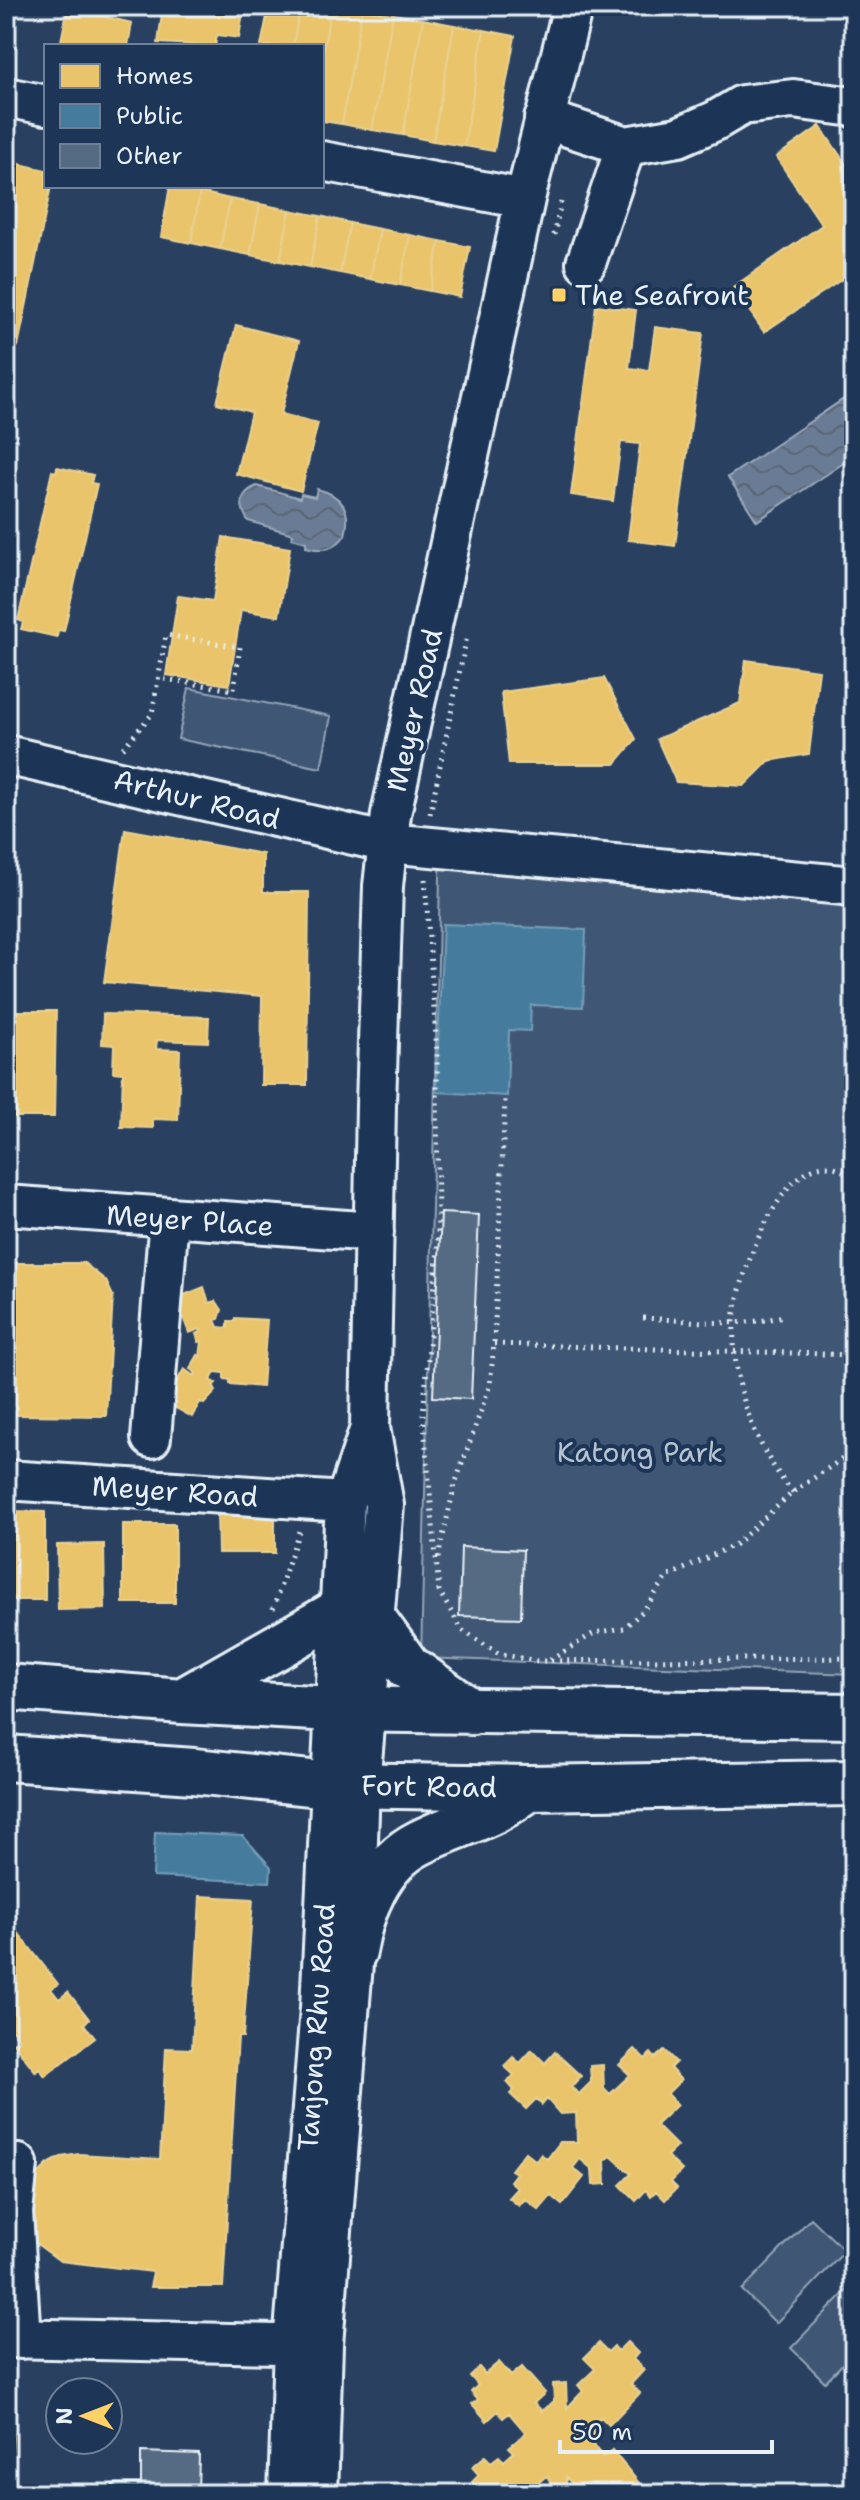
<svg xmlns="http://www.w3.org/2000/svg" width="860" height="2500" font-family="'Shantell Sans',sans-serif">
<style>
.park{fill:#415774;stroke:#94a4b6;stroke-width:2}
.water{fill:url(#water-waves);stroke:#9dabbd;stroke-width:2}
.homes{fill:#e9c46a;stroke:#e9d295;stroke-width:2}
.public{fill:#457b9d;stroke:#769eb8;stroke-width:2}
.building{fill:#556a83;stroke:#e8f1f8;stroke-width:2}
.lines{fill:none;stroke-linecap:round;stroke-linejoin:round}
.minor-casing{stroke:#e8f1f8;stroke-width:44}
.major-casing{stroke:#e8f1f8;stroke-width:50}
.path{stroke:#e8f1f8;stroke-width:5;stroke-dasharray:2 6;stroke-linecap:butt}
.minor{stroke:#1d3557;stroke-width:38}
.major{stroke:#1d3557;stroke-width:44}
.poi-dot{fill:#ffd166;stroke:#1d3557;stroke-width:3}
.labels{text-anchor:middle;stroke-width:8;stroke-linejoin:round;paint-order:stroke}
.poi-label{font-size:28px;fill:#e8f1f8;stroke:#1d3557;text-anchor:start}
.street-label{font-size:28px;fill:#e8f1f8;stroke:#1d3557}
.park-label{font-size:28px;fill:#b6c3d0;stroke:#1d3557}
</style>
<defs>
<pattern id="water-waves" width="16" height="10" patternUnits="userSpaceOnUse" patternTransform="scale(2)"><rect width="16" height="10" fill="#6b7c95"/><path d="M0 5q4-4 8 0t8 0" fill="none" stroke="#5a6573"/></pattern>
</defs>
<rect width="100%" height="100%" fill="#294061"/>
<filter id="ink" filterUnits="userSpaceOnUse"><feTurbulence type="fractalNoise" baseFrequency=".0125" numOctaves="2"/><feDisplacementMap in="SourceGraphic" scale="16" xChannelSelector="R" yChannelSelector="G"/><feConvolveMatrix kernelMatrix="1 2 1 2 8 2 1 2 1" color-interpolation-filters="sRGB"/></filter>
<g filter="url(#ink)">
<path class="park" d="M189,688L331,716L321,768L178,739Z
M441,836L854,867V1674L421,1658Z
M811,2218L845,2251L776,2323L742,2290Z
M854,2283V2352L825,2382L791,2348Z"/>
<path class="water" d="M854,392V456L757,521L728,477Z
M257,486L300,498L301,494L315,497L317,489C342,495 352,510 345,535C336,549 322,552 306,547V542L292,538L293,534L248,521C239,505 239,493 257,486Z"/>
<path class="homes" d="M68,6H100L98,15L132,23L128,46H60Z
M163,6H244L239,38L217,35L215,46L158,43Z
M269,6H300L293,46H261Z
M300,6H331L322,59V46H293Z
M331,6L362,9L342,124L322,121V59Z
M362,9L393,14L372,130L342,124Z
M393,14L423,19L403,135L372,130Z
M423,19L454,25L433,141L403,135Z
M454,25L484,30L464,146L433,141Z
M484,30L515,36L494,151L464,146Z
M820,126L854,176V271L764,332L733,287L822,225L776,157Z
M15,163L46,170V186H51L18,346L6,343V210Z
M170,186L200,192L191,243L161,237Z
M200,192L230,199L220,249L191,243Z
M230,199L260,204L250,255L220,249Z
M260,204L290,210L280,261L250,255Z
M290,210L320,216L310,267L280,261Z
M320,216L350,223L340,273L310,267Z
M350,223L380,229L370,279L340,273Z
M380,229L410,235L400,285L370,279Z
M410,235L440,241L430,291L400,285Z
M440,241L470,247L460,297L430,291Z
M596,305L636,310L629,368L649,370L655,327L703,333L675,546L628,540L640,444L621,442L613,501L571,495Z
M236,325L299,341L281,414L318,423L301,491L236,474L251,412L217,403Z
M57,467L93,475L91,483L97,484L64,631L58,630L57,637L21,629L23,622L18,620L52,471L56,472Z
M223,537L290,548L279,616L241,610L229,685L166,675L178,596L213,601Z
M746,660L819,670L809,754L769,761L744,786L676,782L657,739L740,703Z
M604,678L636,739L615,764H509L501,692Z
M125,829L263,854V892H309L307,1085H261L262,996L104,982Z
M6,1011H56L54,1117H6Z
M103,1014L209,1017L208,1042L157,1040L156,1049L180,1050L178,1120L153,1119V1128L121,1127L123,1073L113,1072L114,1045L102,1044Z
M15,1263H84L106,1281L113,1296L106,1416L14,1415Z
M6,1272H7V1406H6Z
M204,1287L209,1303L216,1301L222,1310L219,1319L215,1320L218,1327L228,1328V1321H235V1318L267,1320L262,1387L230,1384V1380L224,1379V1373L215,1372L211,1380L216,1383L213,1386L216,1391L204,1404L200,1402L192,1417L165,1402L184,1369L194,1376L196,1373L190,1369L198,1355L200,1357L202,1341L199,1342L196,1334L201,1332L200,1329L189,1333L176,1298Z
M6,1485H15V1511L45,1512V1600H6Z
M217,1512H275V1553H218Z
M123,1524H175V1603H123Z
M104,1544L105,1609L58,1610L57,1545Z
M200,1896L253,1899L243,2037H238L223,2287H150L153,2272L60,2261L37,2244L26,2223L34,2178L48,2164L61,2157L79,2154L160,2159L166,2048L192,2049Z
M6,1904L16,1917L10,1922L58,1984L51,1989L59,1999L68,1992L89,2019L84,2024L95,2038L45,2076L39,2068L36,2072L13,2043L19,2039L11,2029L6,2031Z
M635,2049L645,2059L651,2053L655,2058L664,2050L676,2062L670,2068L681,2080L667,2094L677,2105L656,2125L677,2146L667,2156L682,2170L671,2182L677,2188L665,2200L656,2191L651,2196L646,2190L636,2201L620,2185L631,2174L611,2156L605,2161L606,2184L593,2185L592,2169L580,2159L573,2168L584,2177L562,2205L551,2196L539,2210L525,2199L519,2206L509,2198L518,2188L510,2181L516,2173L511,2170L525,2152L536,2161L541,2154L547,2159L560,2142H577L576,2113L560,2114L547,2099L542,2105L536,2099L526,2109L510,2094L514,2090L507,2082L514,2075L504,2066L513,2057L520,2063L532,2050L545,2063L555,2052L581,2076L571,2087L579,2094L591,2082L590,2066L603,2065L604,2088L610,2094L630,2075L619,2065Z
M627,2342L638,2353L633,2359L644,2370L631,2384L640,2393L609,2425L601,2417L593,2424V2445L603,2457L612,2450L639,2483L632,2490L635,2494L587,2492L581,2494L566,2477V2494H554L553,2485L546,2476L526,2494H469L477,2487L472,2482L479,2475L472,2467L485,2456L491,2462L499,2456L504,2461L514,2452L509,2447L526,2433L509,2413L503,2418L498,2411L487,2421L472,2404L478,2400L471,2392L478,2385L470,2376L479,2367L485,2374L499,2362L511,2376L522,2367L545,2393L534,2403L542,2411L554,2401L553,2384L566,2383L567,2408L583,2391L578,2385L595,2369L584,2358L599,2343L608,2352L614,2346L618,2351Z
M6,2433H13L10,2477L6,2478Z"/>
<path class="public" d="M443,924L586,930L583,1007L531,1005L530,1031L509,1030L507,1096L436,1092Z
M155,1832L243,1836L271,1867L270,1882L153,1877Z"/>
<path class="building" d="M441,1213L479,1215L471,1399L433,1397Z
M461,1547L523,1550L521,1618L459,1616Z
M141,2452L199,2454L198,2494H113V2484H141Z"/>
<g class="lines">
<g class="minor-casing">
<path id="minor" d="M6,97L46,105
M544,119L626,146L678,137L715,121L742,105L793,99L854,107
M322,161L525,199
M586,263L626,146
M6,755L388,843L854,886
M6,1205L374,1232
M151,1438L169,1218
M6,1480L345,1502
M18,2164L13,2212L21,2339
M6,2338L319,2345
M288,2494L293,2345L320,2008L345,1502L369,1431
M318,2494L323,2345L354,1951L360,1785L384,1505L370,1428L376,1105L383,886L391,814L525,199L573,6"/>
</g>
<g class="major-casing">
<path id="major" d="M374,1620L408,1667L472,1712
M6,1687L182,1701L333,1709L854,1716
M182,1701L338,1612
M6,1758L194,1771L330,1785L529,1788L854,1783
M354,1951C361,1910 379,1863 419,1843C460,1822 491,1819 529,1788"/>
</g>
<path class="path" d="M554,235L561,202
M123,748L152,714L166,635L240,647L234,690L158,678
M430,814L467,636
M425,879L437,1053L438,1248L423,1414L439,1591L462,1630L499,1654L537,1661L854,1658
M643,1318C690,1320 741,1329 786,1315
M494,1344L854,1355
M793,1492C754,1448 731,1381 734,1322C736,1279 792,1120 854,1179
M438,1558L455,1484L490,1385L494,1344L505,1100
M273,1609L299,1531
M550,1660L594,1633L624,1628L644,1610L667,1577L736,1544L793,1492L854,1451"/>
<use href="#minor" class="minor"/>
<use href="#major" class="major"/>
</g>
</g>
<rect class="poi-dot" x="551" y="287" width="16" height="16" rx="4"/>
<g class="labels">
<g class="poi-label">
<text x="575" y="305">The Seafront</text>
</g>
<g class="street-label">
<text transform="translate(414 710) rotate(-77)" y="10">Meyer Road</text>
<text transform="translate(197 799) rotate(14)" y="10">Arthur Road</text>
<text transform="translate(190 1220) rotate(4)" y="10">Meyer Place</text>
<text transform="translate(175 1491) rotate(4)" y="10">Meyer Road</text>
<text transform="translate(429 1786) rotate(1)" y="10">Fort Road</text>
<text transform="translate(316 2027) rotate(-86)" y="10">Tanjong Rhu Road</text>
</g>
<g class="park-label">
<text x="640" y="1462">Katong Park</text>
</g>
</g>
<rect width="860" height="2500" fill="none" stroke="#1d3557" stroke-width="32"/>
<rect x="16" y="16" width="828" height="2468" fill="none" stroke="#e8f1f8" stroke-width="3" filter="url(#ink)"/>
<rect x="44" y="44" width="280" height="144" fill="#1d3557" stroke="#6e8097" stroke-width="2"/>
<rect x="60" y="64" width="40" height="24" fill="#e9c46a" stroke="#6e8097" stroke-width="2"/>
<text x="116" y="84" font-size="24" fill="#e8f1f8">Homes</text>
<rect x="60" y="104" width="40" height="24" fill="#457b9d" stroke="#6e8097" stroke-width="2"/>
<text x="116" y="124" font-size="24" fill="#e8f1f8">Public</text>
<rect x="60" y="144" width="40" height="24" fill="#556a83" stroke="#6e8097" stroke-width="2"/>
<text x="116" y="164" font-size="24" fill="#e8f1f8">Other</text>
<g transform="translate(84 2416) rotate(270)"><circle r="38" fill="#1d3557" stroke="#6e8097" stroke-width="2"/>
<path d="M0-6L14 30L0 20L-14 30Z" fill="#ffd166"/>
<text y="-12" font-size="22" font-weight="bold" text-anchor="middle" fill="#e8f1f8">N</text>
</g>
<path d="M560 2440v12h212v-12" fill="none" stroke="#e8f1f8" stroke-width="4"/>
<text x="572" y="2440" font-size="24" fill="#e8f1f8" stroke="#1d3557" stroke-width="6" paint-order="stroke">50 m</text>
</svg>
